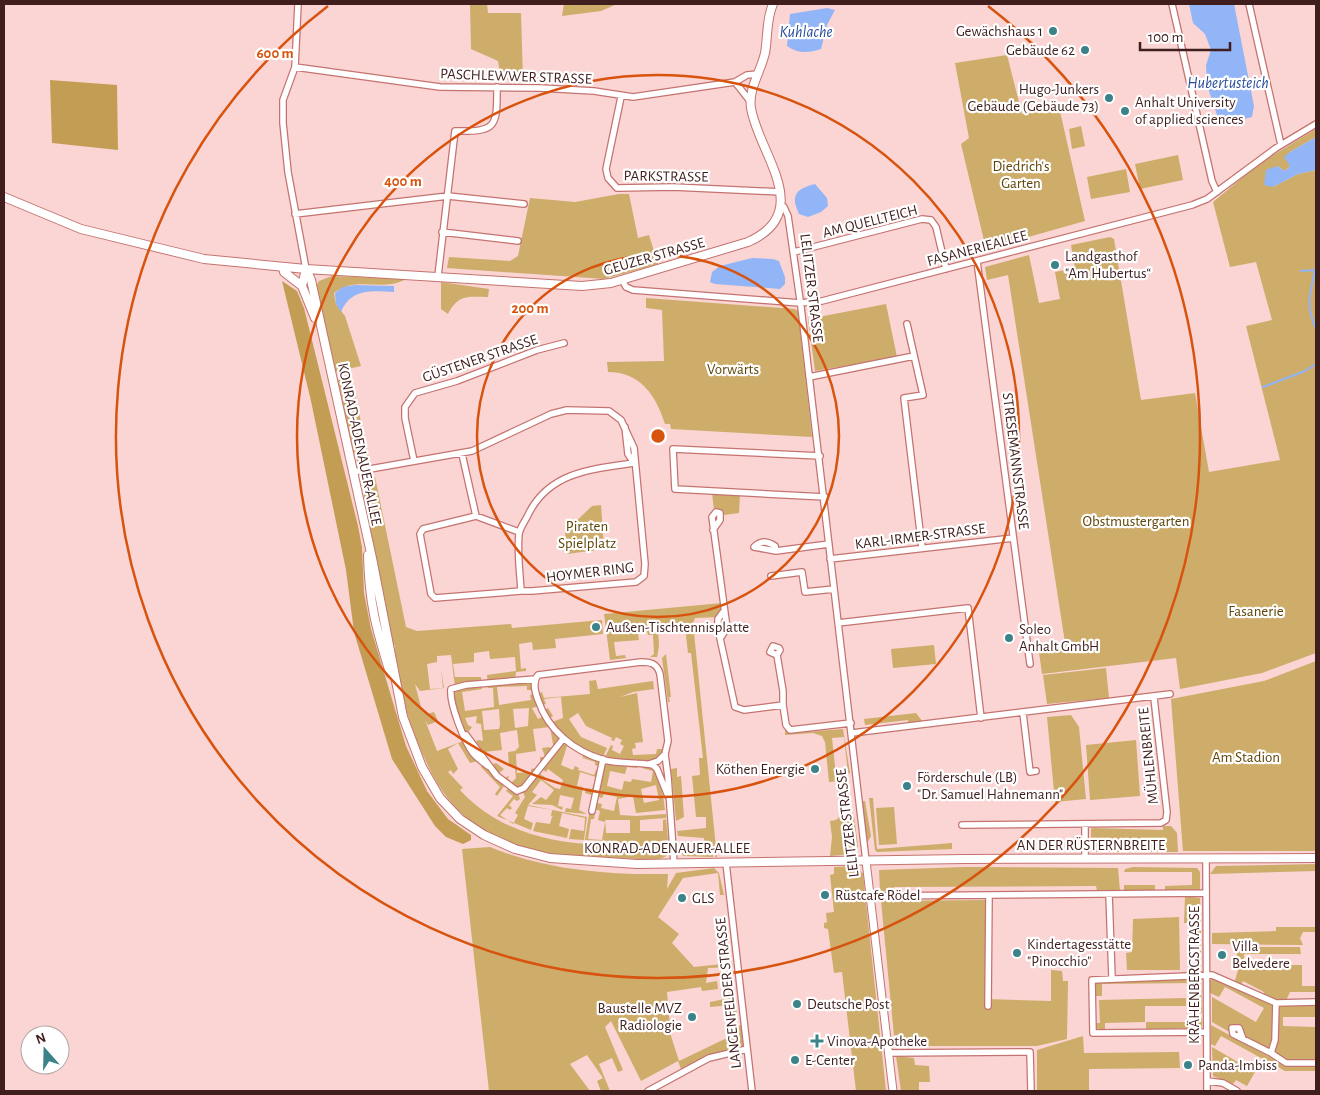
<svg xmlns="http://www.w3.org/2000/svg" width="1320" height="1095" font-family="'Alegreya Sans',sans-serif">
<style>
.green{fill:#ceac6a;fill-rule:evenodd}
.forest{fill:#c39d53}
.water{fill:#92b5f7}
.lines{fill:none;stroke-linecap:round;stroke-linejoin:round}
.stream{stroke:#92b5f7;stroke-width:2}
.minor-casing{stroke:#c47370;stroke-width:8}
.tertiary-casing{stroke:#c47370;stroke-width:9}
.secondary-casing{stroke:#c47370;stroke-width:10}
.minor{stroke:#fff;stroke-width:5.5}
.tertiary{stroke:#fff;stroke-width:7}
.secondary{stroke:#fff;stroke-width:8}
.ring{fill:none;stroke:#d7530e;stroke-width:2.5}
.poi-dot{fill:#3b8389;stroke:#fff;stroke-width:2}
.labels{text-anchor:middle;stroke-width:4.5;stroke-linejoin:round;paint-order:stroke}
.poi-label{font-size:15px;fill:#3f1e1d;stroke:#fff;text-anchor:start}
.street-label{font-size:15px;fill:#3f1e1d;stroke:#fff}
.park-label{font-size:15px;fill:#5f4507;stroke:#fff}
.water-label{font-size:16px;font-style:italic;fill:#274c99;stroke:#fff}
.centre{fill:#d7530e;stroke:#fff;stroke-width:2.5}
.ring-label{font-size:15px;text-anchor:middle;font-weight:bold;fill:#d7530e;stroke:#fff;stroke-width:4.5;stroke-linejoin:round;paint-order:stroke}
</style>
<rect width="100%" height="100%" fill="#fad5d3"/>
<path class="green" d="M470,4H487L488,13H521L523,81L501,79L498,61L471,49Z
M564,4H617L601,11L562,16Z
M1007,55L1022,114L1059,107L1085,221L986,249L961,144L969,138L955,63Z
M1081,126L1085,146L1072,149L1069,129Z
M1316,129V137L1290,152V166L1285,171L1277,166L1273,187L1298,174L1316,170V653L1262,673L1180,689L1176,658L1042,674L1039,652L1066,649L1008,275L987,280L985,267L1029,255L1039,303L1060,299L1055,272L1075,268L1071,245L1110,237L1114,239L1141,400L1195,393L1209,472L1280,460L1246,326L1272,320L1256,262L1230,267L1213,202L1260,163Z
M1178,155L1183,180L1140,189L1135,164Z
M1126,169L1130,192L1091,199L1087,177Z
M619,194H629L638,238L649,235L658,264L604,279L447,268L449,257L510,261L518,256L530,198L575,202Z
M332,276L406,279C381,293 358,275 334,293L336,304L345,316L361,366L335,372L316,286L319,281Z
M441,282L489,289L488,297C467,297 459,294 448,314L441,309Z
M646,298L795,309L798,311L812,437L671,429L670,424H665C656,395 640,372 608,372L607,362L664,361L662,310L646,308Z
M886,304L897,357L815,371L808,319Z
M351,377L370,462L361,464L357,462L356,455H353L336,383L338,380Z
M375,477L406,627L417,631L511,624L512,628L602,620L603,634L555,639L556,648L533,650L532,642L519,644L521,669L526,668V671L516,672L515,680L535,679V690H527V686L497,687L499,705L531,700L530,695L542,692L544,698L590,694L589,681L596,680L598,689L653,681L654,689L633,692L620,697L637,693L643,742L635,743L636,748L632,749L633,755L656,754L657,749H666L665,754L649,764C661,776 663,794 665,810L636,813L633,796L618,799L620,815L636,816L666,814V818L640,820V831H663V820L666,819L668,840L647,843H669C670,854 669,856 659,859C588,858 500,862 450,801C435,783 426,762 417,741C407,716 394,672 395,645H389L362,485L365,480ZM489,651L490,659L515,657L516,671L487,675L488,688H493L494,707L465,711L462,692L482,689L481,677H455L453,664L474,662V653ZM451,655L455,687L451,693L462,729L466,735L472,727L468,725L465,718L477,716L476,723L481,724L483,741L478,740L476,742L484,752L502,750L500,733L517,730L519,747L515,751L508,752L509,766L515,768L516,778L512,782L508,779L509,776L501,779L510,787L506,791L513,796L497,816L531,830L533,823L524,819L528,806L552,810L551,816L554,817H552L550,824L536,822L533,831L567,838L569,829L559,826L562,813L585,818L584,831L571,829L569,839L584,840L587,817L528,805L537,795L532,792L541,780L554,790L546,800L541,797L532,804L552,805L562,810L563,807L558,806L560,795L574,798L571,809L566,808L565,812L587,814L579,810L583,787L577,786L580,772L596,777L592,789L586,788L585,793L602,798L604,794L617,797L614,811L601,808L602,804L597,803L595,809L600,811L598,820L605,822L602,840L588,839L591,819H594L595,814H589L585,840L615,841L616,844C560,847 499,833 460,790L463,788L448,772L451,770L453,774L458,769L448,749L458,743L470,763L478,761L466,740L437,751L425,720L428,725L438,721L434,712L427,714L425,711H422L415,684L420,691L444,688L441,669L443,688L430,689L427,664L437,662V656ZM561,697L563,718L549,723L547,720L553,716L548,708L542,711L544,716L538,719L532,708L546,704L544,699ZM529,708L528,726L515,728L513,709ZM499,709L500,725L499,729L484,730L482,711ZM578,713L586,726L612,738L611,740L614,741L616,737L622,740L620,744L624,746L620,754L612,750L613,746L611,745L604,759H602L607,748L581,737L569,719ZM550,727L554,750L549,747L542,748L545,757H540V768L546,772L548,769L563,780L560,789L555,788L543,780L545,777L537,772V768L531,769V772L517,773L516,754L536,751L533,729ZM567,746L582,752L583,758L595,762V765L601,767L600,771L596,770L594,775L578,770L579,768L575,766L573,770L561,765ZM637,764H643L642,768L653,771L651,782L632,779L631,782L624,781L622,790L607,786L610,771L625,774L627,767L637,768ZM656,785L659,800L644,803L641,789ZM522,790L525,797L515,813L518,815L513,824L500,815L507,808L510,810L512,808L509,805L514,799L517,801L520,799L517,791ZM605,820H630V833H606Z
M712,493L740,495L739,513L724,515V511L714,510Z
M601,505L604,549L567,554L565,532L592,506Z
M722,603L723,611L719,617L695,618L693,623L717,857H715L712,839L713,857L683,856L678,843H681L682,853L705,854L704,838L678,836L677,831L706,828V817H696L692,776L700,775L699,758H703L691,653H688L685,627L658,630L659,646L657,657H650L654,654L653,635H648L647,631L636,632L638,633L639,640L614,642L616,656L625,655L626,658L610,660L604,614Z
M934,645L936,664L893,668L891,649Z
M666,654L671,697H669L670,702H668L662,658Z
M1316,661V851H1183L1171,699L1264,681Z
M1106,668L1109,698L1047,704L1043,675Z
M916,713L923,722L908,724V720L865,725L864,719Z
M1071,715L1079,727L1086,799L1055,802L1047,717Z
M785,728L794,733L843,729L850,773L848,774L844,737L832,738L836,775H840V781L829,782L825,742L822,736L813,733L785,735Z
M1136,740L1140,796L1090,800L1086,745Z
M484,763L489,766L496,763L504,769L494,777L504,786L497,796L495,794L500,787L481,767Z
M677,768V777L681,776L684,817L676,821L671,769Z
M869,798H873L877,849L952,843V849L877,852L875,850Z
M861,801H865L871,836L867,843Z
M894,807L897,844L879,845L876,808Z
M854,816L858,846L852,854L830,856L832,837L830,821L836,820L839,817Z
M1163,826H1171L1177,833L1178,852H1092L1091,850V829L1093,828L1163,830Z
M490,847C546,870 607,875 668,874L667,889L676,873L714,868L719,873L724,895H720L718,873L683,878L658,917L679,934L672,943L694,967L732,963L733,967L708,968L706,983L717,981L718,989L702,991L701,987L667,992L671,1036L679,1061L731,1036L736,1026L744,1025L747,1049L732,1051L682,1072L678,1061L641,1081L611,1021L605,1027L623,1070L618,1072L612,1058L599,1064L610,1091H601L597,1081L603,1078L587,1055L570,1064L590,1091H489L462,849Z
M1316,864V871L1210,874L1216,866Z
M857,866L863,874L886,1091H856L842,972L834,973L828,929L824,928V923L827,922L826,913L834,912L830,875L834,874V867Z
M964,867L1118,868L1120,891H1097L1096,886L894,887L890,892L880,891L879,870Z
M1133,867L1197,868L1200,872V890L1165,891V886L1192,885V872H1124L1125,869Z
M1124,885H1155V891L1124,890Z
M1185,896L1200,898L1201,923H1184Z
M986,900V999L1051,1001V970L1062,971L1063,981H1068L1067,1039L1037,1046H895L881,901Z
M1179,917L1180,970H1127L1126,953L1132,952L1133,919Z
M1194,924H1201V974L1182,976V972L1195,971Z
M1276,927H1316V932H1303L1300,938L1303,945L1212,944V933L1276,931Z
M1241,947H1300L1301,954H1244V965H1302V986H1316V992H1290L1284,1005L1316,1006V1017H1283V1026L1316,1027V1058L1311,1062L1293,1063L1316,1064V1071H1285L1221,1036L1215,1046L1211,1044V1025L1286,1066V1063L1243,1039L1237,1027L1232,1028L1233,1034L1212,1022V997L1256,1022L1264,1008L1225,987L1219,997L1210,993V981L1213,978L1234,984L1240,963H1237V951H1241ZM1243,981L1264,992L1261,998L1240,987Z
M1181,977L1182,980H1195L1201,983L1202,1013L1194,1012L1193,983L1102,984V996H1093L1092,981Z
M735,997L737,1015H732L731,1005L710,1007V1002Z
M1186,998V1006H1145V1022L1105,1023V1030L1094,1028V1023H1100L1099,1000Z
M1192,1018H1202V1028L1146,1029V1022H1192Z
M1083,1036L1084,1053L1179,1052L1180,1068L1089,1069V1091H1037V1050Z
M1212,1047L1255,1072L1247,1086L1236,1080L1233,1084L1213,1076Z
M896,1056L914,1058L915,1065L929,1066L930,1082H919V1091H901Z"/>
<path class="forest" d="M50,80L117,85L118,150L52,143Z
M282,281L297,291L304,308L358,526L362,547L364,593L371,629L406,746L427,791L448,819L471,835V840L463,844L446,837L435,826L392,759L354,632L346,570L311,401Z"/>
<path class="water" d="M1189,4H1234L1254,106L1252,117L1232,122L1218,118L1207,85L1206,65L1211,50L1205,34L1193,23Z
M827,8L835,10L827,25L821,49C809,53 798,54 787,46L790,14Z
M1316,137V170L1298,174L1273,187L1264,185L1266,170L1277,166L1285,171L1290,166L1284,157L1290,152Z
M815,184L827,198L828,206L821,212L808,217L799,214C790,195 796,189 815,184Z
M752,258L773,259L779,261L785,277V284L780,289L715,284L710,282L712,272L720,266Z
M355,285L394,286V292C372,291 351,288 341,312L336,304L335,293L343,287Z"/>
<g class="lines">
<path class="stream" d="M1315,270C1310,296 1305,303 1316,329
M1301,271L1316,270
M1263,387L1305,371L1316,364"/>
<g class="minor-casing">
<path id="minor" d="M298,4L295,67L283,100V123L288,172L306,269
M1172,4L1212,181L1217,192
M1249,4L1281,145
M295,67L440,87L540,88L594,91L633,97L735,82L750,101
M735,82L747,75L758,74
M621,97L606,169L608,178L617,188L673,187L781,192
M780,206L784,207L788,216L801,307L866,861
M295,214L448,196L524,204
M442,232L518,241
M794,252L922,219L931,220L936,227L946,269
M977,261L1030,664
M438,276L455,131C497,132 497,127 497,87
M622,280L626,287L633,290L800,303L822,301L1192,205L1207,199L1276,148L1316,124
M907,324L923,395L904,398L922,548
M809,377L914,356
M625,427L628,454L634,463
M462,454L476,516
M820,456L673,449L675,489L825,497
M414,461L405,418V407L415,393L457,381L537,350L564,343
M353,472L472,451L551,414L567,410L609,411L621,420L634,448L645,564L644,576L636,582L532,591H521C520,572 517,553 519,534C520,527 526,520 529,513C550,472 592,469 634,463
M713,530L720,520V513L716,512L712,517L727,628L721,637
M519,532L476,516L423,529L420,534L431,594L435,598L521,591
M776,551L754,547C761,540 767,541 775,546L776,551L829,544
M830,559L1013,538
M771,576L802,572L805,592L834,589
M724,611L718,619V629L735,707L744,710L783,705L786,725L790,730L851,723
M838,623L968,608L981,718
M777,655L770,652L773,646L779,648L780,650L777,655L783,691V705
M1023,713L1030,772L1036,771
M852,733L1170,694
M466,735L497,776L517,791L524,788L563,739
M649,764L658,761L665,754
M488,766C483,762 477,758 473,753C464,741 449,703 451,689L466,685L535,679
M668,796L657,769L653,765C637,762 620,764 604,760C573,751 548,730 538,700C535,692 532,682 538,675L641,662C650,662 657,663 660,674L668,741L665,754L668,777L674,864
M592,811L603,759
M1085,824V859
M962,825L1161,823L1166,820L1167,812L1154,698
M1206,858L1207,1091
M726,863L752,1091
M1109,894L1112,978
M870,896L1206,893
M988,1006L989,895
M1206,1032L1093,1033L1092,980L1212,975L1276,1003L1316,1002
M1243,1039L1239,1028H1232L1233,1034L1271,1053L1275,1040L1276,1003
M889,1053L1030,1052L1031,1091
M1271,1053L1286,1063H1316
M1208,1081L1223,1083L1237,1091
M648,1091L709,1058L747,1049"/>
</g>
<g class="tertiary-casing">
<path id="tertiary" d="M866,861L893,1091"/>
</g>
<g class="secondary-casing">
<path id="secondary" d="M4,197L81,229L204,259L306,269L582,286L611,283L748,242C816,212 758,153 751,108C748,89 761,71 765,53C768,37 766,19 773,4
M283,267L284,272L302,286
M306,269L311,280L372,558L403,717L422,767L440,798L460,819L484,835L515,849L550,858L637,864L965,859L1316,858
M306,269L302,286L315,318
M368,555C369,603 376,628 390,673"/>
</g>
<use href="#minor" class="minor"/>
<use href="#tertiary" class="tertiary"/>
<use href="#secondary" class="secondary"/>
</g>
<g class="ring">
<circle cx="658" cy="436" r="181"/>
<circle cx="658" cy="436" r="361"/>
<path d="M988 6A542 542 0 1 1 328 6"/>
</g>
<g class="poi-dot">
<circle cx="1053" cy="31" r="5"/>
<circle cx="1085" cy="50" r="5"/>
<circle cx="1109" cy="98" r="5"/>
<circle cx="1125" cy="111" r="5"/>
<circle cx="1055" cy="265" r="5"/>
<circle cx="596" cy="627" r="5"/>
<circle cx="1009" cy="638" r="5"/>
<circle cx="815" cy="769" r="5"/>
<circle cx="907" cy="786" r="5"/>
<circle cx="825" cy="895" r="5"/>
<circle cx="682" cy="898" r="5"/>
<circle cx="1017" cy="953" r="5"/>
<circle cx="1222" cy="955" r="5"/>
<circle cx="797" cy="1004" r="5"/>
<circle cx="692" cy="1017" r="5"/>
<path d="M814.5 1033.5h5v5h5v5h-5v5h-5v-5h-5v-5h5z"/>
<circle cx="795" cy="1060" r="5"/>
<circle cx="1188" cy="1065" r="5"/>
</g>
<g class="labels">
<g class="poi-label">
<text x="1043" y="36" text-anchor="end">Gewächshaus 1</text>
<text x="1075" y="55" text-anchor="end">Gebäude 62</text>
<text x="1099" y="94" text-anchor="end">Hugo-Junkers<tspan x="1099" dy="17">Gebäude (Gebäude 73)</tspan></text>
<text x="1135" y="107">Anhalt University<tspan x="1135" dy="17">of applied sciences</tspan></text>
<text x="1065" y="261">Landgasthof<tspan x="1065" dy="17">"Am Hubertus“</tspan></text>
<text x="606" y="632">Außen-Tischtennisplatte</text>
<text x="1019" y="634">Soleo<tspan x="1019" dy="17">Anhalt GmbH</tspan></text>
<text x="805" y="774" text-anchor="end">Köthen Energie</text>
<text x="917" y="782">Förderschule (LB)<tspan x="917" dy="17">"Dr. Samuel Hahnemann"</tspan></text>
<text x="835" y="900">Rüstcafe Rödel</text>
<text x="692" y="903">GLS</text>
<text x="1027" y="949">Kindertagesstätte<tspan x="1027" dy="17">"Pinocchio"</tspan></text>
<text x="1232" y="951">Villa<tspan x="1232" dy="17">Belvedere</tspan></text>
<text x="807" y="1009">Deutsche Post</text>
<text x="682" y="1013" text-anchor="end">Baustelle MVZ<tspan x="682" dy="17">Radiologie</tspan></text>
<text x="827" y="1046">Vinova-Apotheke</text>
<text x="805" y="1065">E-Center</text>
<text x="1198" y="1070">Panda-Imbiss</text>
</g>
<g class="street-label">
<text transform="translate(516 76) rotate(2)" y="5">PASCHLEWWER STRASSE</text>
<text transform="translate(666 176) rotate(1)" y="5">PARKSTRASSE</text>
<text transform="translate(870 221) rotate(-14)" y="5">AM QUELLTEICH</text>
<text transform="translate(977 248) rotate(-15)" y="5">FASANERIEALLEE</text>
<text transform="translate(654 256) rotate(-16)" y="5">GEUZER STRASSE</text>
<text transform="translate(812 288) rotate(83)" y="5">LELITZER STRASSE</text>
<text transform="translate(480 358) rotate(-19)" y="5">GÜSTENER STRASSE</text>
<text transform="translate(360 444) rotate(78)" y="5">KONRAD-ADENAUER-ALLEE</text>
<text transform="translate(1016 461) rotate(83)" y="5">STRESEMANNSTRASSE</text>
<text transform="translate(920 536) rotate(-7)" y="5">KARL-IRMER-STRASSE</text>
<text transform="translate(590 572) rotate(-7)" y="5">HOYMER RING</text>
<text transform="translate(1148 756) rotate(-96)" y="5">MÜHLENBREITE</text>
<text transform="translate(847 823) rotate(-97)" y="5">LELITZER STRASSE</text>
<text x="1091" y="850">AN DER RÜSTERNBREITE</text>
<text x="667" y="853">KONRAD-ADENAUER-ALLEE</text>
<text transform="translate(1194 975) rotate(-90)" y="5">KRÄHENBERGSTRASSE</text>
<text transform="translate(728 993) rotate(-96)" y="5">LANGENFELDER STRASSE</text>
</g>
<g class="park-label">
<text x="1021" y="171">Diedrich's<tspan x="1021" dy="17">Garten</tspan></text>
<text x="733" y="374">Vorwärts</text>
<text x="1136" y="526">Obstmustergarten</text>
<text x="587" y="531">Piraten<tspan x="587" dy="17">Spielplatz</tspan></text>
<text x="1256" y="616">Fasanerie</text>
<text x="1246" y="762">Am Stadion</text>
</g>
<g class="water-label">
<text x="806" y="37">Kuhlache</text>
<text x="1228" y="88">Hubertusteich</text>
</g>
</g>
<circle cx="658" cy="436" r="8" class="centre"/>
<g class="ring-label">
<text x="275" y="58">600 m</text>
<text x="403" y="186">400 m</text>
<text x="530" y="313">200 m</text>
</g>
<rect width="1320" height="1095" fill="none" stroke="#3f1e1d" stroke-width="10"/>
<g transform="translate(45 1050) rotate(340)"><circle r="24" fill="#ffffff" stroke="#b2a5a5"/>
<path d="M0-4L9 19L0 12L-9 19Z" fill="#3b8389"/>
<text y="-8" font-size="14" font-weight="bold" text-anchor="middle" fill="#3f1e1d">N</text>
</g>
<path d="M1140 42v8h90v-8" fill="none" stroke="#3f1e1d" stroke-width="2.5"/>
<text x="1148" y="42" font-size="15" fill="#3f1e1d" stroke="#ffffff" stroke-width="4" paint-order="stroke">100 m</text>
</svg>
